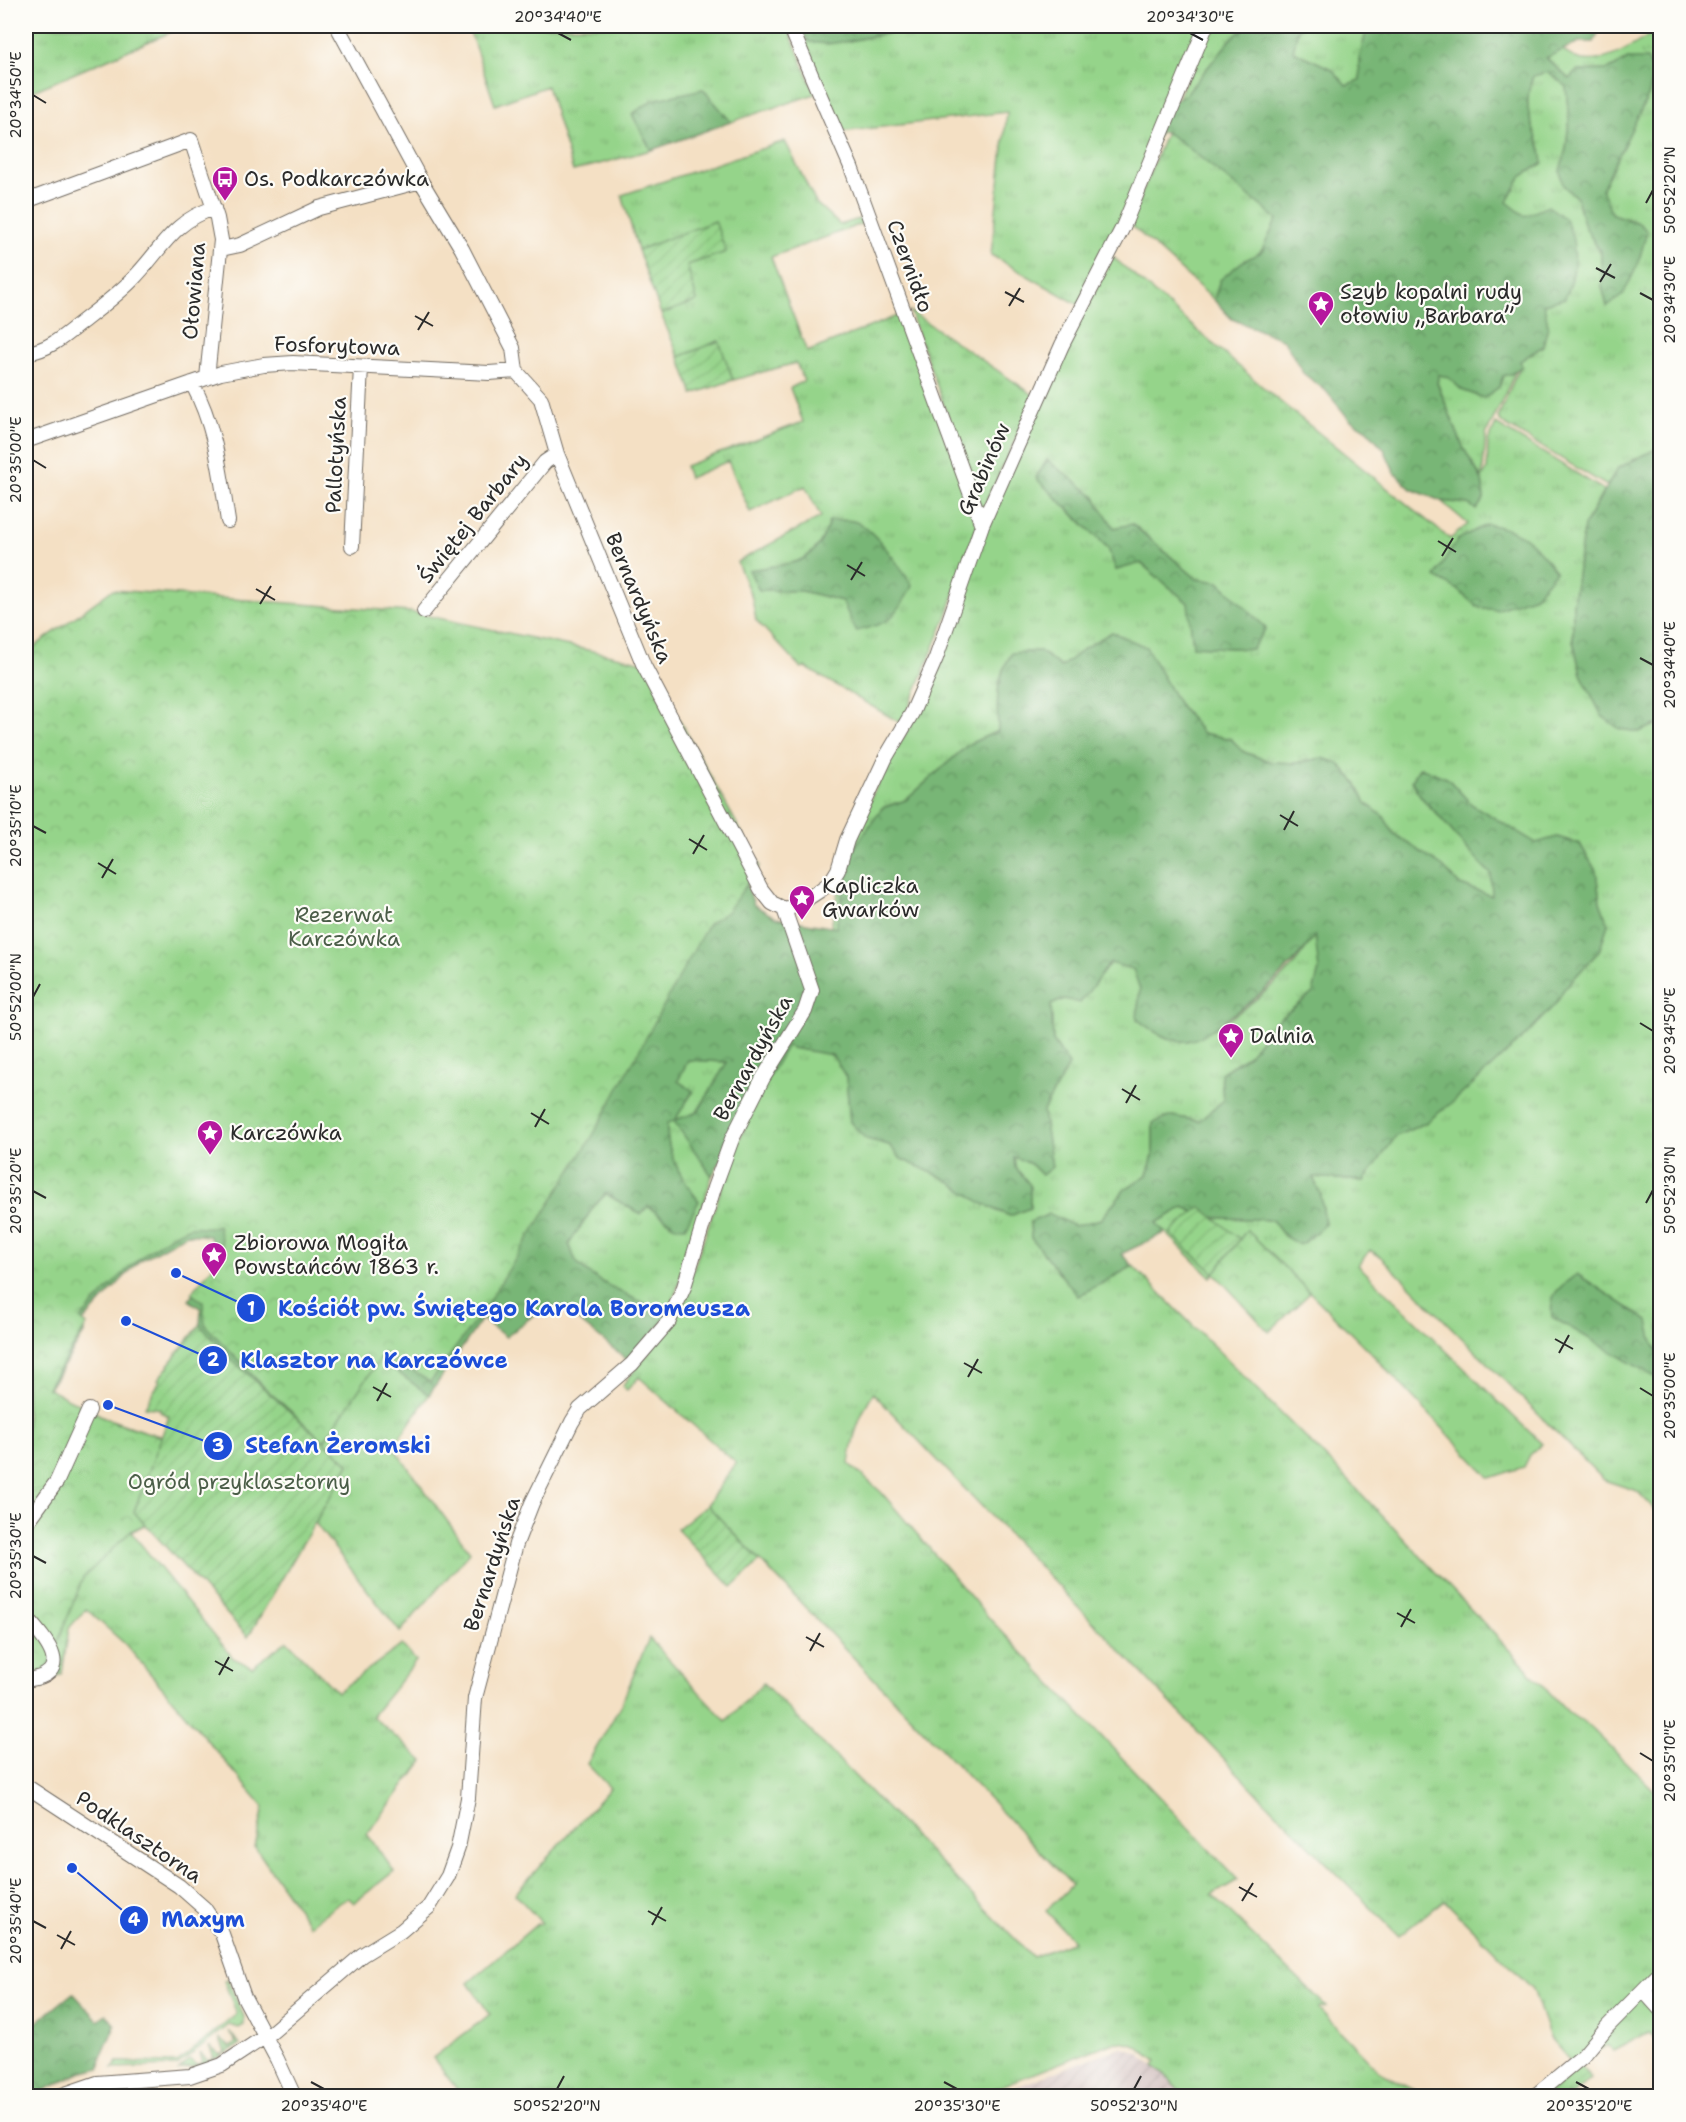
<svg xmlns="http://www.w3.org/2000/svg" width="1686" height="2122" font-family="'Shantell Sans',sans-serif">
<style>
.industrial{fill:url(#industrial-furrows)}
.grass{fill:url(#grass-tufts);stroke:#60805a;stroke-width:1.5;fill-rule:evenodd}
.forest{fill:url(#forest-crowns);stroke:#527050;stroke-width:1.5;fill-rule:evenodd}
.park{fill:url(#park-crowns);stroke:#60805a;stroke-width:1.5}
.garden{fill:url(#garden-furrows);stroke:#60805a;stroke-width:1.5}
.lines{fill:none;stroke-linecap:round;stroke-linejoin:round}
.minor-casing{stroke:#716a61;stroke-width:16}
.minor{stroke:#fff;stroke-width:14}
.ticks{fill:none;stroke:#2b2b2b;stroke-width:2}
.labels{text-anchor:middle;stroke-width:4.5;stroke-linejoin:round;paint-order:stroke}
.poi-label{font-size:21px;fill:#2b2b2b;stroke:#fdfcf7;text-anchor:start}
.street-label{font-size:21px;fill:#2b2b2b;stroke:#fdfcf7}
.park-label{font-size:21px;fill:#4b5e48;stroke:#fdfcf7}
.leader{fill:none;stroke:#1d4ed8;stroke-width:2}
.callout-dot{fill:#1d4ed8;stroke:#fdfcf7;stroke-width:2}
.mark-label{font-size:18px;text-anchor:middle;font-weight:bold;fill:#fff}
.callout-label{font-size:22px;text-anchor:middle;font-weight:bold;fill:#1d4ed8;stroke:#fdfcf7;stroke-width:4.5;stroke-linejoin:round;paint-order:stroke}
.neatline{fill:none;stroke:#2b2b2b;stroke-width:2}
.ticks-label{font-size:15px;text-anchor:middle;fill:#2b2b2b}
</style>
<defs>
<pattern id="industrial-furrows" width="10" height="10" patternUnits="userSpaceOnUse" patternTransform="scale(1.5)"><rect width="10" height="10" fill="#d1bfbf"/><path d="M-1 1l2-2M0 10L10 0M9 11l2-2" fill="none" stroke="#b4a4a4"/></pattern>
<pattern id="grass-tufts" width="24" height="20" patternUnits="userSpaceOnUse" patternTransform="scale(1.5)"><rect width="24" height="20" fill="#95d48a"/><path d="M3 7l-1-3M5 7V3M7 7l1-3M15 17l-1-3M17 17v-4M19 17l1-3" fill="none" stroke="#81b677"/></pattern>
<pattern id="forest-crowns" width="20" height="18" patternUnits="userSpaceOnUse" patternTransform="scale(1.5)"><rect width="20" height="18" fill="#78b676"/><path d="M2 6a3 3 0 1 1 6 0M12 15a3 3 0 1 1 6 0" fill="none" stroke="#639461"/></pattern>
<pattern id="park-crowns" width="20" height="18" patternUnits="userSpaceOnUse" patternTransform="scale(1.5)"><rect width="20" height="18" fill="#95d48a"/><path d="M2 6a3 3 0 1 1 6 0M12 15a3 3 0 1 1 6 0" fill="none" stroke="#81b677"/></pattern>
<pattern id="garden-furrows" width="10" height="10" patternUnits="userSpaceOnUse" patternTransform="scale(1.5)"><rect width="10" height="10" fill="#95d48a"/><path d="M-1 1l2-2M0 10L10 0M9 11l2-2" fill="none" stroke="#81b677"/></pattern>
</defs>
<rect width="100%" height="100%" fill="#fdfcf7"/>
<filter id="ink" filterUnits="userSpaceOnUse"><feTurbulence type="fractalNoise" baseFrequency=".0167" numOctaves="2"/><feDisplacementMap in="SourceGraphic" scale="12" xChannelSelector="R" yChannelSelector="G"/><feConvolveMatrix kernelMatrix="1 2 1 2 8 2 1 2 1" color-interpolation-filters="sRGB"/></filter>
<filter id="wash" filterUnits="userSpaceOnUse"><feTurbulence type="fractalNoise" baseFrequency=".008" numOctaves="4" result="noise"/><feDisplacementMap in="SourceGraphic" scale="24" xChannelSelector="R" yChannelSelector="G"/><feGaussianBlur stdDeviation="1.35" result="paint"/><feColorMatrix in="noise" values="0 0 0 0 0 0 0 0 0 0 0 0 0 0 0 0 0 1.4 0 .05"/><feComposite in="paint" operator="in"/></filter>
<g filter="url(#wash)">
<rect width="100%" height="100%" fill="#f4e0c4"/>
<path class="industrial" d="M1121,2047L1140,2054L1188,2096H992Z"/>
<path class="grass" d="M26,26H185L26,94Z
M468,26H787L815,94L731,122L703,89L632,114L651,150L573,171L547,86L495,105Z
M794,26H800L809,42L849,41L923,26H1203L1125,216L1079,305L991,255L1007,112L841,132Z
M1210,26H1248L1232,38L1185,95L1178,99Z
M1303,26H1385L1359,59L1360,80L1346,85L1332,69L1293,51L1298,29Z
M1651,34L1660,39V447L1618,468L1607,486L1502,423L1498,417C1503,407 1516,371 1522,366L1519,361L1548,326L1525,216L1506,202L1521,177L1542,151C1529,123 1522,106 1533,76L1547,72L1566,85L1569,121L1566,149L1560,171L1563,185L1577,198L1585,227L1601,253L1602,286L1607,306L1639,223L1612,214L1601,190L1649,94L1628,59L1608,70L1577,71L1569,79L1546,57L1563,50C1589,75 1627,50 1651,34Z
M1166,132L1203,157L1277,219C1272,229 1267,246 1259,253C1235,271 1224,268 1214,300L1130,224Z
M785,141L816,203L840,225L862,218L839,150L867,222L771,257L807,352L902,314L978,524L946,618L902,724L805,667L801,668L756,620L752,598L737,562L821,517L805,486L750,512L728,461L689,478L685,466L803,422L790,388L804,381L796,363L733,380L718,341L679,357L661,314L697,301L687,265L726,252L715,222L638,250L622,195ZM829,521L842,601L802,591L759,590L750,570C790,563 817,566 829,521Z
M1113,257L1272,395L1450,539L1468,524L1441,501L1469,504L1476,510L1484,499L1482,479L1463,447L1437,382L1439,374L1448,377L1462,390L1484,398L1499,387L1503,376L1516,370L1486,435L1482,478L1487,469L1488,441L1496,424L1604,490L1584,526L1573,604V641L1581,674L1602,716L1620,729L1639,732L1660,723V1515L1637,1491L1604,1480L1381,1257L1370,1250L1358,1265L1542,1444L1530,1455L1524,1467L1490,1478L1371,1353L1247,1230L1211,1277L1156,1223L1184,1207L1205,1217L1272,1220L1284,1236L1299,1244L1306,1241L1325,1224L1321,1196L1313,1177L1364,1181L1396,1136L1425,1123L1454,1101L1527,1034L1556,1003L1564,989L1599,951L1608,924L1600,902L1596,871L1580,844L1557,837L1536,844L1471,804L1448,779L1420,767L1412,780C1421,802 1429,804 1443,821C1459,839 1473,857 1491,874L1492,896L1460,885L1443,867L1393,833L1384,817L1366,803L1356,782L1338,763L1322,758L1296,763L1271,762L1244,752L1231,739L1202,733L1178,703L1146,647L1112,632L1086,647L1061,667L1040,651L1012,653C995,679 997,701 998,731L969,744L906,800L882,808L876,817L911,891L941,967L923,1011L954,1044L927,1073L904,1072L877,1141L889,1145L901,1159L944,1178L997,1211L1010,1216L1030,1208V1185L1015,1167L1014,1156L1031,1164L1042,1175L1052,1167L1043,1111L1069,1065L1053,1041L1051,1005L1064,999L1080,1002L1110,963L1134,969L1140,989L1137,1019C1150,1029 1168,1043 1186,1041C1209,1039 1271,989 1288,971C1298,961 1306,947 1316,935L1319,970L1313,993L1275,1022L1249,1055L1221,1073L1223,1101L1199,1121L1172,1116L1153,1123V1156L1147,1175L1125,1189L1101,1219L1074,1226L1050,1214L1030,1222L1031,1238L1078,1296L1133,1266L1351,1483L1569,1713L1590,1727L1660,1796V2043L1649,2032L1613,2051L1607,2045L1579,2065L1571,2062L1550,2038L1533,1989L1444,1900L1399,1936L1256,1792L873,1393C859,1416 852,1437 849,1464L881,1492L989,1618L1238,1880L1212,1895L1326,2006L1318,2008L1381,2073L1426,2096H1188L1154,2066L1157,2061C1142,2049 1130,2039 1111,2043L976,2096H462L433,2058L490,2014L468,1983L537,1924L542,1923L515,1894L610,1788L587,1764L621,1705L649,1638L726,1721L763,1683L1033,1957L1074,1941L1046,1911L1072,1885L707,1505L736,1463L639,1377L627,1390L622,1386L670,1326L680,1307L736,1147L770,1072L787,1045L791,1048L826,1052L850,986L811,925L826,927L864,988L839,1065L846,1077L850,1122L860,1132L893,1044L871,1020L878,1006L904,1011L921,970L866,831L850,854L836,928L831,927L849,843L889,761L915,718L941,656L988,519L1070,339ZM1047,460L1094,496L1114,528L1133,524L1197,579L1219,582L1266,628L1252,649L1193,646L1189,603L1140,563L1116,570L1108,548L1036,478Z
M910,311L1035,396L982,511Z
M688,1060L728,1062L697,1112L712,1176L669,1314C647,1305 589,1281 576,1261C573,1256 571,1249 569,1244L594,1206L606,1194L641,1214L647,1206L675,1226L699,1201C681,1179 665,1152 667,1122L674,1121L693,1092L678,1081Z
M355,1341L429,1395L393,1447L470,1552L400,1632L315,1523L349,1464L324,1441L326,1427Z
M103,1417L143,1431L149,1469L134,1511L146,1524L131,1532L233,1658L252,1667L287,1641L337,1692L402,1645L416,1661L372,1716L423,1761L367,1834L394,1871L354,1903L348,1897L309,1925L255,1847L264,1807L125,1644L86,1609L69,1628L62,1673L49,1681L26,1650Z
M227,1979L244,2017V2025L239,2028L229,2025L177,2066L112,2068L118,2062L177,2063L237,2014L224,1981Z
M229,2031L240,2045L205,2064L179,2070L190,2060L196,2065L203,2063L200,2053L208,2061L214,2058L209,2046L220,2055L225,2052L219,2038L230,2047L236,2043Z"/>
<path class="forest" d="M800,26H923L849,41L827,44L809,42Z
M1248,26H1303L1298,29L1293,51L1332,69L1346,85L1360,80L1359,59L1366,32L1383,31L1385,26H1602L1594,42H1579L1546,58L1569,79L1577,71L1608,70L1628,59H1647L1654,71L1649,94L1602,189L1612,214L1639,223L1647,231L1638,264L1623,295L1607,306L1602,286L1601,253L1585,227L1577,198L1563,185L1560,171L1566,149L1569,121L1566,86L1548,72L1533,76C1518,117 1539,126 1543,163L1521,177L1507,202L1525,216L1548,206C1553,210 1563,215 1566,221C1579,245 1576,275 1565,298L1544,304L1548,326L1543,346L1520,361L1522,366L1511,374L1503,376L1499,387L1484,398L1462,390L1448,377L1439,375L1437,383L1463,447L1482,480L1484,499L1476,510L1469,504L1441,501L1411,489L1395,473L1384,449L1367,430L1349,419L1326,391L1303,373L1284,340L1232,319L1214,300L1220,280L1242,262L1261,252L1277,219L1186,146L1166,132H1155V120L1166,105L1185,95L1232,38Z
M703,89L731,122L651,150L632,114L653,100Z
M1660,447V723L1639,732L1620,729L1602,716L1581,674L1573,641V604L1584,526L1618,468Z
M1047,460L1094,496L1114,528L1132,524L1197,579L1219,582L1266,628L1252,649L1193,646L1188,603L1141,563L1116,570L1108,548L1036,478Z
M829,521C836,521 846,519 853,521C874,527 901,568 912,586C896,617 890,624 856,631L842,601L802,591L759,590L749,570C790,563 817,567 829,521Z
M1487,524C1525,531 1532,542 1556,571L1535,596L1496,610L1477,607L1457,589L1435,577L1457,540Z
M1112,632L1146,647L1178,703L1202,733L1231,739L1244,752L1271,762L1296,763L1322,758L1338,763L1356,783L1366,803L1384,817L1393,833L1443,867L1460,885L1492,896L1491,874C1473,857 1459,839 1443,821C1429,803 1421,802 1412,780L1420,767L1448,779L1471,804L1536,843L1557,837L1580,844L1596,871L1600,902L1608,924L1599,951L1564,989L1556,1003L1527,1034L1454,1101L1425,1123L1396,1136L1364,1181L1313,1177L1321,1196L1325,1224L1306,1241L1299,1245L1284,1236L1272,1220L1205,1217L1184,1207L1156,1223L1165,1233L1121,1254L1133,1266L1078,1296L1031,1238L1030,1222L1050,1214L1074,1226L1101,1219L1125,1189L1147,1175L1153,1156V1123L1172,1116L1199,1121L1223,1101L1221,1073L1249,1055L1275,1022L1313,993L1319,970L1315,936C1286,973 1263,994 1224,1021C1213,1029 1201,1039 1187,1041C1169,1043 1150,1029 1137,1019L1140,989L1133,969L1110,963L1080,1003L1064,999L1051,1005L1053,1041L1069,1065L1043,1111L1052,1167L1042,1175L1031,1164L1014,1157L1015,1167L1030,1185V1208L1010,1216L983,1204L944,1178L901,1159L889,1145L866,1139L850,1122L846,1077L832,1055L791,1048L787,1045L712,1176L674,1121L667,1123C665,1152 681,1179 699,1201L685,1227L675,1226L648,1206L641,1214L606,1194L594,1206L569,1244C571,1249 573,1255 576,1261C589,1280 647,1305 669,1314L630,1362L559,1305L535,1314L506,1337L482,1319L429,1395L354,1341L326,1427L324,1441L233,1361L200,1325L201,1309L189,1300L221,1260L209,1236L187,1234L139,1261L78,1327L85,1332L45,1395L26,1550V657L750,880L747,885L754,905L776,918L836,928L850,854L882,808L906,800L969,744L998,731C997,701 995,679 1012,653L1040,651L1061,667L1086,647ZM688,1060L727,1062L698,1112L675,1120L693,1091L678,1081Z
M1577,1274L1648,1321L1653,1343L1660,1356V1380L1552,1317C1549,1293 1558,1288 1577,1274Z
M73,1993L98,2020L106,2014L115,2025L101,2058L100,2068L80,2073L32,2096H26V2031Z"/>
<path class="park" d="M112,590L410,612L648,663L760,866L727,912L708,924L592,1137L482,1312L430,1382L384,1353L324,1441L265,1388L205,1325L203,1302L191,1293L224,1253L218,1225C207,1231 197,1223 187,1228C141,1248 113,1284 80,1319L87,1325L47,1388L114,1422L163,1437L134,1511L146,1524L131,1531L83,1578L50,1662L43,1672L26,1675V653Z
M1247,1230L1310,1293L1269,1332L1214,1273Z"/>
<path class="garden" d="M715,221L726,252L687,265L697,301L661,314L638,250Z
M719,341L733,380L693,394L679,357Z
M1201,1207L1240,1239L1214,1273L1170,1233Z
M200,1325L233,1361L349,1464L248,1637L134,1512L169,1416L160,1412L161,1409L145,1407L160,1380L158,1379L167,1368H169L168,1365Z
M707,1505L760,1561L732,1587L677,1529Z
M1579,2065L1591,2078L1571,2096H1540Z"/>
</g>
<g filter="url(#ink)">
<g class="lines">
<g class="minor-casing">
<path id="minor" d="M790,26L851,167L982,525
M26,201L191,140L217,218L221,240L207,378
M221,249L240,245L319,208L421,181
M26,353C46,351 62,338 78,325C96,311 115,297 132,280C161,251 171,222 214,208
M192,383C216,428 220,471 228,521
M26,441L221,373L264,365L293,363L489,373L516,371
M352,546L361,367
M424,611L545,462L557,454
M784,909L796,906L819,891L830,883L838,870L847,840L886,757L912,713L936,658L982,525L1062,345L1123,227L1206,26
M26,1524L57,1481L89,1410
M26,1617C45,1639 77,1674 26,1680
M26,1786L179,1886L204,1908L222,1934L244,1997L277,2059L294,2096
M1644,1991L1660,2009
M59,2096L97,2083L190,2076L222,2065L272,2032L362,1955L401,1931L429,1907L448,1876L458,1848L468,1798L475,1698L516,1544L532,1503L572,1422L580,1409L632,1364L669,1321L684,1287L714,1188L732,1139L763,1078L805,1011L812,990L784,909L772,903L761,889L644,666L557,454L541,399L516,371L513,348L462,249L421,181L337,26
M1535,2096L1583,2056L1607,2027L1660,1973"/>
</g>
<use href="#minor" class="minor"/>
</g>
</g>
<path class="ticks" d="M558,33L571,40M1190,33L1203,40M33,95L46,103M1646,203L1653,190M1596,268L1615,278M1600,282L1611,264M1005,292L1024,302M1640,293L1653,300M1009,306L1020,288M415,316L433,326M418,330L429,312M33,460L46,468M1438,541L1456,552M1442,556L1453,538M847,565L865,576M851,580L862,562M256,589L275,600M260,604L271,586M1640,658L1653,665M1280,815L1298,826M33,826L46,833M1284,830L1294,811M689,839L707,850M693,854L704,835M98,863L116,874M102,878L113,859M33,997L40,984M1640,1023L1653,1031M1122,1089L1140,1100M1126,1103L1136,1085M531,1113L549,1124M535,1127L545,1109M33,1191L46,1198M1646,1203L1653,1190M1555,1339L1573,1349M1559,1353L1569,1335M964,1363L982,1373M968,1377L978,1359M373,1387L391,1397M1640,1388L1653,1396M377,1401L387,1383M33,1556L46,1563M1397,1613L1415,1623M1401,1627L1411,1609M806,1637L824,1647M810,1651L820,1633M215,1661L233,1671M219,1675L229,1657M1640,1753L1653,1761M1239,1887L1257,1897M1242,1901L1253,1883M648,1911L666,1921M33,1921L46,1928M652,1925L662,1907M57,1935L75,1945M61,1949L71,1931M311,2082L324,2089M944,2082L957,2089M1576,2082L1589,2089M557,2089L564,2076M1134,2089L1141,2076"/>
<defs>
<g id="bus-pin" transform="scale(1.35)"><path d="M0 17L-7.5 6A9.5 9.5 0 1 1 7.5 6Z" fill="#b5179e" stroke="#fdfcf7"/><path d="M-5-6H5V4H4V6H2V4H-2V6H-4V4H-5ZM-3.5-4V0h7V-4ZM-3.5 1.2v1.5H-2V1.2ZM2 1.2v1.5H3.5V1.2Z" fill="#fff"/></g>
<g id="sight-pin" transform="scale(1.35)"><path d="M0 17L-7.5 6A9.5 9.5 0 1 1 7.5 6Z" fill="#b5179e" stroke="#fdfcf7"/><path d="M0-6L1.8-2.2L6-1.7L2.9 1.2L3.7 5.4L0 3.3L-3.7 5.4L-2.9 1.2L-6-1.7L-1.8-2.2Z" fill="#fff"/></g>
</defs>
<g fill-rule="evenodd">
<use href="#bus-pin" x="225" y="179"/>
<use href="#sight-pin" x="1321" y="304"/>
<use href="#sight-pin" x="802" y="898"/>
<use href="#sight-pin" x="1231" y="1036"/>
<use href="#sight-pin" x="210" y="1133"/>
<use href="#sight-pin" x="214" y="1255"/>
</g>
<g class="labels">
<g class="poi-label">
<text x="244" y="186">Os. Podkarczówka</text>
<text x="1340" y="299">Szyb kopalni rudy<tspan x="1340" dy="24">ołowiu „Barbara”</tspan></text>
<text x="822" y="893">Kapliczka<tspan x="822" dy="24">Gwarków</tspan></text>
<text x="1250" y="1043">Dalnia</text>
<text x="230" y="1140">Karczówka</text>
<text x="234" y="1250">Zbiorowa Mogiła<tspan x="234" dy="24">Powstańców 1863 r.</tspan></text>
</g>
<g class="street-label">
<text transform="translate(910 266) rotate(70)" y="7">Czernidło</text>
<text transform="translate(194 291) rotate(-85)" y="7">Ołowiana</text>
<text transform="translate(337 346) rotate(2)" y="7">Fosforytowa</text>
<text transform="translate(336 455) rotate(-87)" y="7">Pallotyńska</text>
<text transform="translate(984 469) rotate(-66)" y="7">Grabinów</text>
<text transform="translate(473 518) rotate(-51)" y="7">Świętej Barbary</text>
<text transform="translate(639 598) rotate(67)" y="7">Bernardyńska</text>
<text transform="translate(753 1058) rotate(-61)" y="7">Bernardyńska</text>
<text transform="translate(492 1564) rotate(-72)" y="7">Bernardyńska</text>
<text transform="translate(139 1837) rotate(34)" y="7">Podklasztorna</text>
</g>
<g class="park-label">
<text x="344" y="922">Rezerwat<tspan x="344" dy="24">Karczówka</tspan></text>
<text x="239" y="1489">Ogród przyklasztorny</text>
</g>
</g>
<path class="leader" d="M176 1273L251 1308M126 1321L213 1360M108 1405L218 1446M72 1868L134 1920"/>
<g class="callout-dot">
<circle cx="176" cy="1273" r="6"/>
<circle cx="126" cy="1321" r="6"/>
<circle cx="108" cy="1405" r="6"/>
<circle cx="72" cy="1868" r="6"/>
<circle cx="251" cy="1308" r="15"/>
<circle cx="213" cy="1360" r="15"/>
<circle cx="218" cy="1446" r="15"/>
<circle cx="134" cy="1920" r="15"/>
</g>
<g class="mark-label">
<text x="251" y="1315">1</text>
<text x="213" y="1366">2</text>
<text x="218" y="1452">3</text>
<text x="134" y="1926">4</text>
</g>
<g class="callout-label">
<text x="514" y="1316">Kościół pw. Świętego Karola Boromeusza</text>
<text x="374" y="1368">Klasztor na Karczówce</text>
<text x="338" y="1453">Stefan Żeromski</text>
<text x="203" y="1927">Maxym</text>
</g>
<rect width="1686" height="2122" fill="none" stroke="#fdfcf7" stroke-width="66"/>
<rect x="33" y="33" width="1620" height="2056" class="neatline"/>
<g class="ticks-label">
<text x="558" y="22">20°34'40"E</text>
<text x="1190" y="22">20°34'30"E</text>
<text transform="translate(16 95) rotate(-90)" y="5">20°34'50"E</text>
<text transform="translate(1670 190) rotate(-90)" y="5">50°52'20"N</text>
<text transform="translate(1670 300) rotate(-90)" y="5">20°34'30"E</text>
<text transform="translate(16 460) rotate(-90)" y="5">20°35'00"E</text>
<text transform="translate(1670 665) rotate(-90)" y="5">20°34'40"E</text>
<text transform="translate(16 826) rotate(-90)" y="5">20°35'10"E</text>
<text transform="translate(16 997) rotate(-90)" y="5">50°52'00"N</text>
<text transform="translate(1670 1031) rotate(-90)" y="5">20°34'50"E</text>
<text transform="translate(1670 1190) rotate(-90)" y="5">50°52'30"N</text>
<text transform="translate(16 1191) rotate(-90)" y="5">20°35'20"E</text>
<text transform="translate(1670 1396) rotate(-90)" y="5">20°35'00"E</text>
<text transform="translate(16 1556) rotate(-90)" y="5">20°35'30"E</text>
<text transform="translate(1670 1761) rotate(-90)" y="5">20°35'10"E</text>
<text transform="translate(16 1921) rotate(-90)" y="5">20°35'40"E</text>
<text x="324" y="2111">20°35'40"E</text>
<text x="557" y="2111">50°52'20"N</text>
<text x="957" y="2111">20°35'30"E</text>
<text x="1134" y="2111">50°52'30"N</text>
<text x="1589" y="2111">20°35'20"E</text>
</g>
</svg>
